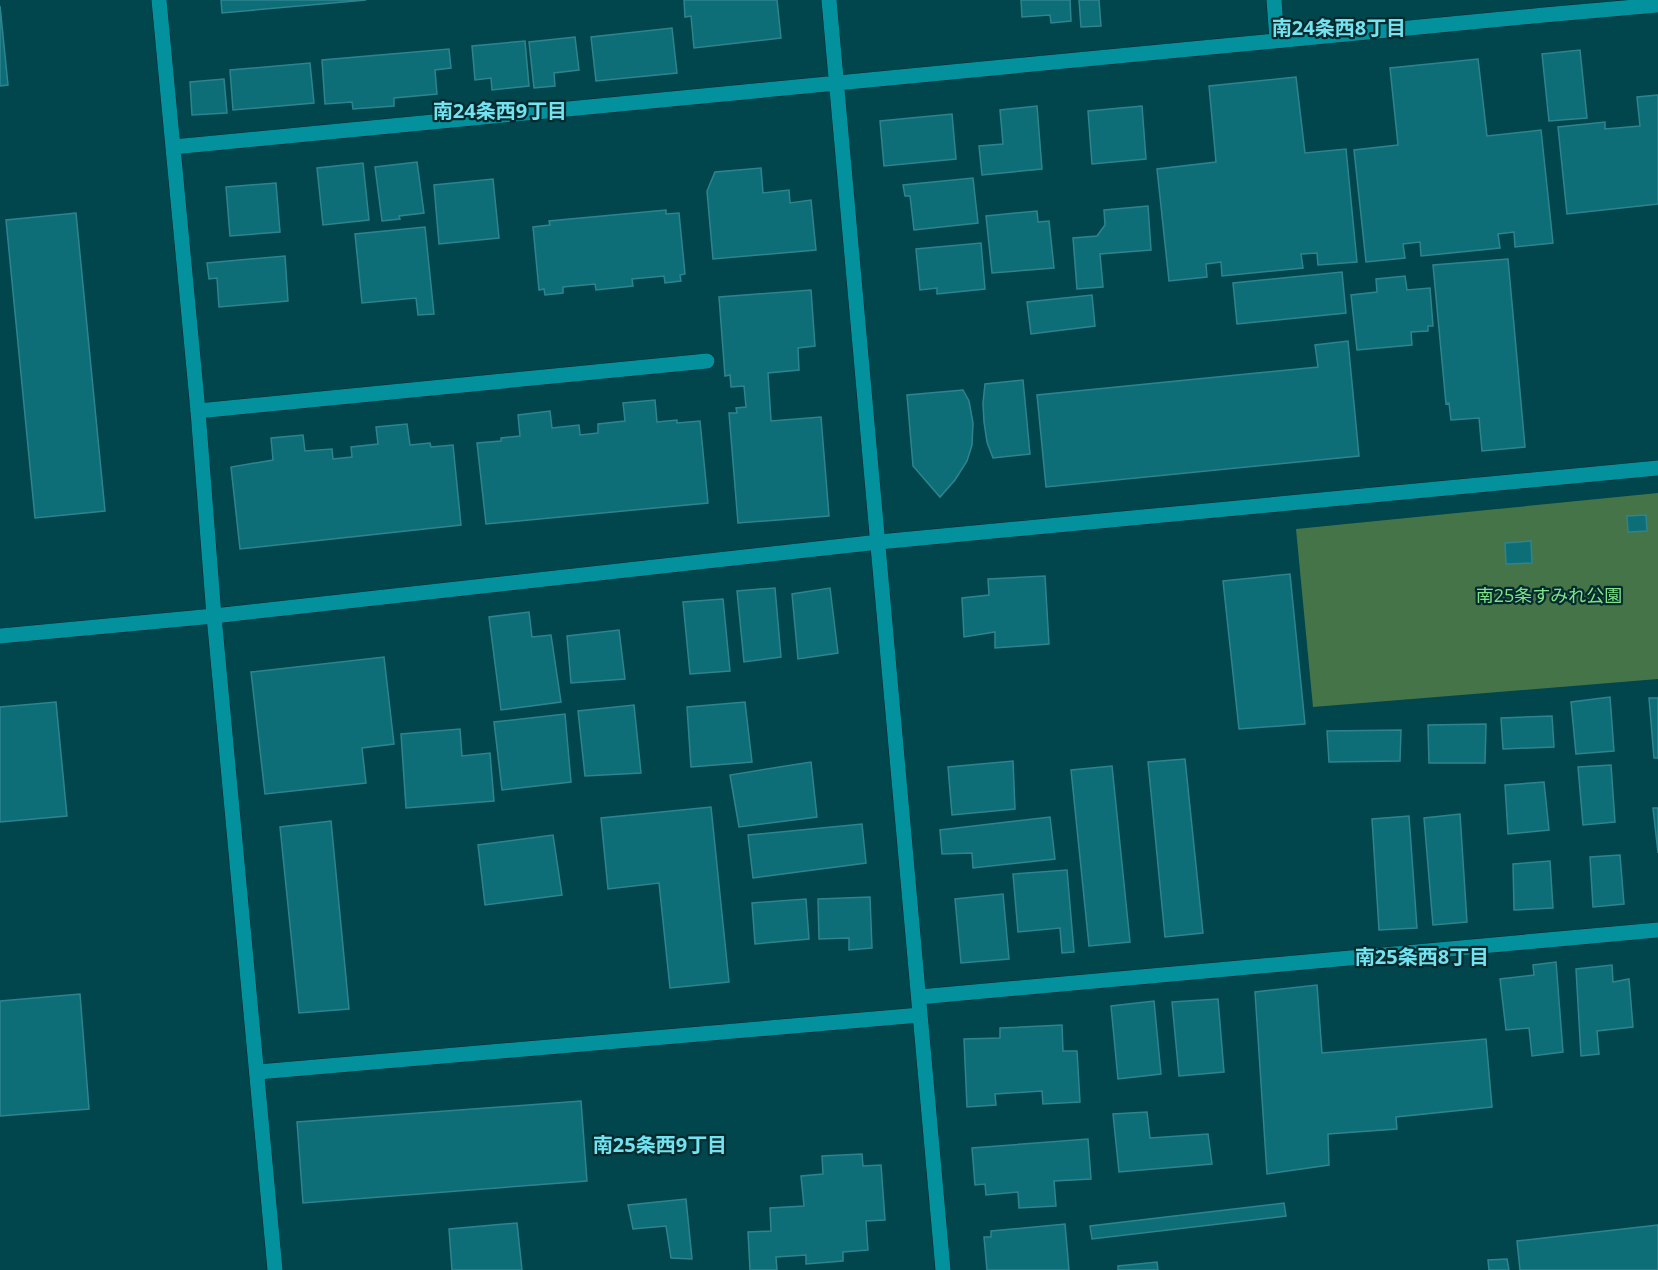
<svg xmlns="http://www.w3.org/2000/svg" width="1658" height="1270" font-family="'Open Sans','Noto Sans JP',sans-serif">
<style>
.green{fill:#457448}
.building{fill:#0d6e78;stroke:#2e848e;stroke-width:1.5}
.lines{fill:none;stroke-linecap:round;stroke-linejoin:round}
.lane-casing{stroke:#042a2e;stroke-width:16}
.street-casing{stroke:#042a2e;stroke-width:16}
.lane{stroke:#04919e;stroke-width:15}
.street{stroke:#04919e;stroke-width:15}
.labels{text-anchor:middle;stroke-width:4.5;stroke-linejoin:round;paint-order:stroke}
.park-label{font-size:18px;fill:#7ee487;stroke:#042a2e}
.neighbourhood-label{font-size:20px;font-weight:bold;fill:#75e2ef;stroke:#042a2e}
</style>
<rect width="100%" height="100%" fill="#01464d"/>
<path class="green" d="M1658,493V679L1313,707L1296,529Z"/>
<path class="building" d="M221,0H366L222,13Z
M684,0H777L781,38L694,48L691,16L685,17Z
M1021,0H1070L1071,21L1051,23L1050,15L1022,17Z
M1079,0H1099L1101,26L1081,27Z
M0,6L8,85L0,86Z
M672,28L677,73L596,81L591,37Z
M575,37L579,70L554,73L555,86L534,88L529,42Z
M525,41L529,86L492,90L491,78L475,80L472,46Z
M449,49L451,68L435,70L437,94L394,98V106L353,109L352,102L325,104L322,60Z
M1580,50L1587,118L1549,121L1542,54Z
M1478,59L1487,136L1541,130L1553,243L1515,247L1514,232L1498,234L1500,248L1421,256L1420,242L1403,244L1405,258L1366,262L1354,150L1398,145L1390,68Z
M310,63L314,103L233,110L230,70Z
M1296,77L1305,153L1346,149L1357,262L1318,265L1317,253L1301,254L1303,268L1222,276L1221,262L1206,264L1207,277L1169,281L1157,169L1216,162L1209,86Z
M224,79L227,113L192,115L190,82Z
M1658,95V204L1567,214L1558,127L1605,122V129L1640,126L1637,97Z
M1037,106L1042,169L982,175L979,146L1003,144L1000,110Z
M1142,106L1146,159L1092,164L1088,111Z
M952,114L956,159L884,166L880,121Z
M417,162L424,213L399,216L400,219L382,221L375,167Z
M363,163L369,220L323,225L317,168Z
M761,168L763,193L789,190L790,203L811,200L816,250L713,259L707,191L715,172Z
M973,178L978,223L914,230L910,196H905L903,185Z
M493,179L499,238L439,244L434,185Z
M276,183L280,232L230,236L226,187Z
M1148,206L1151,250L1100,254L1103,287L1077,289L1073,238L1097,236L1105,225L1104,210Z
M666,210V214L679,213L685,274L680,275L681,281L665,283L664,276L632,279L633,286L596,290L595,284L563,287V293L545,295L544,289L539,290L533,227L550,225L549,221Z
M1037,211L1038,222L1049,221L1054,268L992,273L986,216Z
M76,213L105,511L35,518L6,220Z
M425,227L434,314L418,315L416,298L362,303L355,234Z
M981,243L985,289L937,294V288L920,290L916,249Z
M285,256L288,301L219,307L217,278L209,279L207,263Z
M1508,259L1525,447L1482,451L1479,418L1451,420L1449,403L1446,404L1433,265Z
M1342,272L1346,313L1237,324L1233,283Z
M1405,276L1407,290L1430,288L1433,326H1428V331L1411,332L1412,345L1357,350L1351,295L1377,292L1376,279Z
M811,290L815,346L798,348L799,370L768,373L771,421L821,417L829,516L738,523L729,413H737L736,408L746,407L744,386L731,387L730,375L725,376L719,297Z
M1092,295L1095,326L1031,334L1027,302Z
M1348,341L1359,456L1046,487L1037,395L1318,367L1315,345Z
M1023,380L1030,454L993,458L987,442L984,422L983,403L985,384Z
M963,390L969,401L973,423L972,445L967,461L955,480L940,497L913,466L907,395Z
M655,400L657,422L677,420V423L700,421L708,503L486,524L477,443L501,441V438L520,436L518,415L550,411L552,428L579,425L580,435L598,433V424L625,421L623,403Z
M407,424L410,445L430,443L431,447L453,445L461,525L240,549L231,467L273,460L271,438L303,435L305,451L332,449L333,459L352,457L351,447L378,444L376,427Z
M1646,515L1647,531L1628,532L1627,516Z
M1531,541L1532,563L1506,564L1505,543Z
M1290,574L1305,724L1239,729L1223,581Z
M1045,576L1049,644L995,648V632L964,637L962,598L989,595L988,579Z
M775,588L781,657L744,662L737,591Z
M830,588L838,653L798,659L792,594Z
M723,599L730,671L690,674L683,602Z
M529,612L532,637L551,635L561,702L501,710L489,617Z
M619,630L625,679L571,683L567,636Z
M384,657L394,744L362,748L366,783L265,794L251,672Z
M1610,697L1614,751L1576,754L1571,702Z
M1649,698H1658V758H1654Z
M56,702L67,816L0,822V707Z
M745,702L752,762L691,767L687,707Z
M634,705L641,773L585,776L578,711Z
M565,714L571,782L502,790L494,722Z
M1552,716L1554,747L1503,749L1501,718Z
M1486,724L1485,763H1429L1428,725Z
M460,729L462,756L490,753L494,801L406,808L401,734Z
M1401,730L1400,761L1329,762L1327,731Z
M1185,759L1203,933L1165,937L1148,762Z
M1013,761L1015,809L952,815L948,767Z
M811,762L817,817L739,827L730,775Z
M1611,765L1615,822L1583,825L1578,767Z
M1112,766L1130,942L1089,946L1071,770Z
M1544,782L1549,830L1508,834L1505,785Z
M711,807L729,982L670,988L659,883L608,889L601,818Z
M1653,808H1658V853Z
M1460,814L1467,922L1433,925L1424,818Z
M1409,816L1417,928L1379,930L1372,819Z
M1050,817L1055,859L973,868L972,853L942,854L940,830Z
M331,821L349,1009L299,1013L280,827Z
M862,824L866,863L753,878L748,835Z
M553,835L562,895L485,905L478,845Z
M1620,855L1624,904L1593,907L1590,857Z
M1550,861L1553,908L1514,910L1513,864Z
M1067,870L1074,952L1062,953L1060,928L1018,932L1013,874Z
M1003,894L1009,959L961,963L955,899Z
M870,897L872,948L849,950V938L819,939L818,899Z
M806,899L809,939L755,944L752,903Z
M1556,962L1563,1052L1532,1056L1529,1028L1506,1030L1500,979L1534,975L1533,965Z
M1612,965L1613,982L1629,979L1633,1027L1597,1031L1599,1054L1581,1056L1576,969Z
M1317,985L1322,1053L1486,1039L1492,1107L1396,1117L1397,1129L1328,1134L1329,1165L1267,1174L1255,992Z
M80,994L89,1109L0,1116V1001Z
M1218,999L1224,1072L1179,1076L1172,1002Z
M1154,1001L1161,1074L1118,1079L1111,1006Z
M1062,1025L1063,1051H1077L1080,1102L1043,1104L1042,1091L995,1094L996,1105L967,1107L964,1039L1000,1038V1028Z
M581,1101L587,1181L303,1203L297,1122Z
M1147,1112L1150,1138L1208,1134L1212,1164L1119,1172L1113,1114Z
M1088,1139L1091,1179L1054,1181L1056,1206L1019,1208L1018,1192L986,1195L985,1184L975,1185L972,1148Z
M862,1154L863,1166L881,1165L885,1220L866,1221L868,1250L843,1252V1261L806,1264V1255L776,1257L777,1270H750L748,1232L771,1231L770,1208L804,1206L801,1176L823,1174L822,1156Z
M686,1199L692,1259L671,1258L666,1226L633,1229L628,1205Z
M1284,1203L1286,1216L1092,1239L1090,1226Z
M517,1223L522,1270H452L449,1229Z
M1065,1224L1069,1270H987L984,1237H991V1231Z
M1658,1225V1270H1520L1517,1241Z
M1507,1259L1509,1270H1489L1488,1260Z
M1157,1262L1158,1270H1118V1266Z"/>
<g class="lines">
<g class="lane-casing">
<path id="lane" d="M198,411L707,361"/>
</g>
<g class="street-casing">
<path id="street" d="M159,0L198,411L214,616L275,1270
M829,0L943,1270
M1274,0L1277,40
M173,147L1544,15L1658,5
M0,636L214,616L879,542L1658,468
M919,997L1658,930
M258,1072L920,1015"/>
</g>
<use href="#lane" class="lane"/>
<use href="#street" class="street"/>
</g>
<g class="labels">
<g class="park-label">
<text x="1549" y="602">南25条すみれ公園</text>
</g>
<g class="neighbourhood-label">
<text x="1339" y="35">南24条西8丁目</text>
<text x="500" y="118">南24条西9丁目</text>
<text x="1422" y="964">南25条西8丁目</text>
<text x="660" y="1152">南25条西9丁目</text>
</g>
</g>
</svg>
